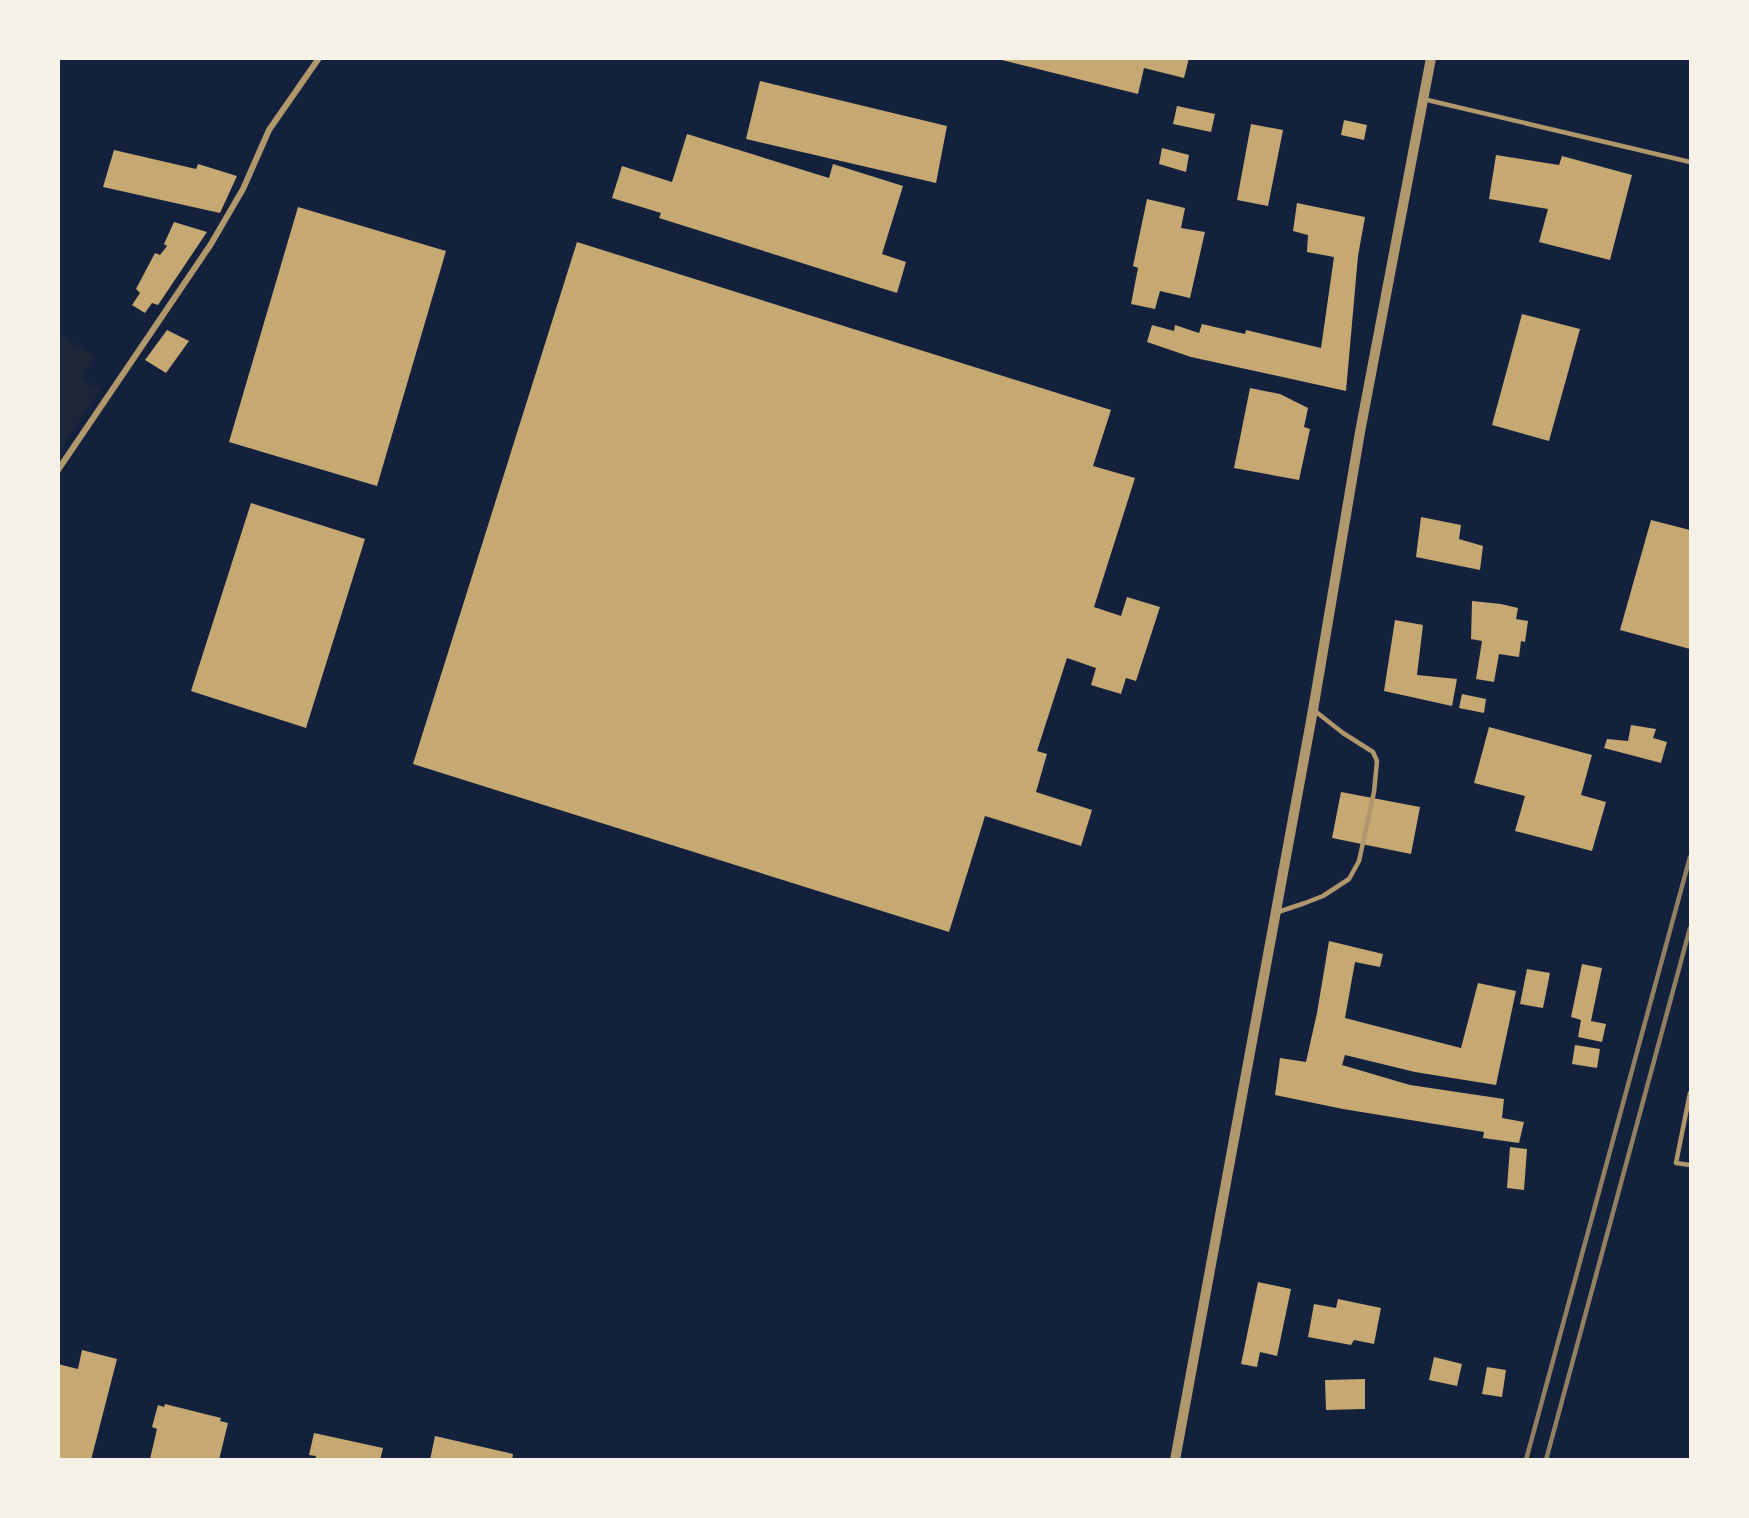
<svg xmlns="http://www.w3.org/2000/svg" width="1749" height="1518" font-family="'Source Sans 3',sans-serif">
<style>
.green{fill:#1d2539}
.building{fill:#c6a872}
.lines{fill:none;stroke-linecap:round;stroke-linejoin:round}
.service{stroke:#b1986c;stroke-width:4.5}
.minor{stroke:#b1986c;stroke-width:6}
.tertiary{stroke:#b1986c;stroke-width:10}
.rail{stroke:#918062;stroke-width:4.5}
</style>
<rect width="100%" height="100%" fill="#14213d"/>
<path class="green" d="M59,334L95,357L82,379L100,390L59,453Z"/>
<path class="building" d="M994,58H1189L1184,78L1144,68L1138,94Z
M760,81L947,126L936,183L746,139Z
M1177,106L1215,114L1211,132L1173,124Z
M1344,120L1367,125L1364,140L1341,135Z
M1251,124L1283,130L1268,206L1237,200Z
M687,134L829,178L833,164L903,186L882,254L906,262L897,293L659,218L661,213L612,198L622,166L672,182Z
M1162,148L1189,155L1186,172L1159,164Z
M114,150L196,169L198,164L237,176L220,213L103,187Z
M1496,155L1559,165L1562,156L1632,175L1610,260L1539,242L1548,209L1489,199Z
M1147,199L1185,208L1181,228L1205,232L1190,298L1160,291L1155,309L1131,304L1138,268L1133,266Z
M1297,203L1365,217L1358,256L1346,391L1191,357L1147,342L1152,325L1174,331L1175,325L1199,333L1202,324L1245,334L1246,330L1321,348L1334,257L1307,252L1308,235L1293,231Z
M298,207L446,251L377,486L229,442Z
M174,222L207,232L158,305L152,303L145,313L132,305L140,293L136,289L155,253L160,255L167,246L164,244Z
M577,242L1111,410L1093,466L1135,478L1094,607L1121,616L1127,597L1160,607L1136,681L1126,678L1121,694L1091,685L1096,668L1067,658L1037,751L1047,754L1036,792L1092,810L1081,846L985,816L949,932L413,764Z
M1522,314L1580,329L1549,441L1492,425Z
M167,330L189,341L166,373L145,360Z
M1250,388L1280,394L1308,408L1304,427L1310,429L1299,480L1234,468Z
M251,503L365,539L306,728L191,691Z
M1421,517L1461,525L1459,539L1483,546L1480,570L1416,557Z
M1651,520L1690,530V649L1620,630Z
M1472,601L1501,604L1518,608L1516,619L1528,621L1525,642L1521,641L1519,657L1499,654L1494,682L1476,679L1482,641L1471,639Z
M1395,620L1423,625L1417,675L1457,679L1452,706L1384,691Z
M1462,694L1486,699L1484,713L1459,708Z
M1631,725L1656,729L1653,738L1667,742L1661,763L1604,748L1607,739L1628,741Z
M1489,727L1592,755L1581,795L1606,802L1592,851L1515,831L1525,796L1474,783Z
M1341,792L1420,807L1411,854L1332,838Z
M1329,941L1383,954L1380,967L1355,962L1345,1018L1461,1048L1478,983L1516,991L1496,1085L1415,1072L1345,1055L1342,1065L1410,1085L1504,1099L1502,1118L1524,1122L1519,1143L1483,1138L1484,1132L1343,1109L1275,1095L1280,1058L1306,1062L1317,1013Z
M1582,964L1602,968L1591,1021L1606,1024L1602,1042L1578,1037L1581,1020L1571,1017Z
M1527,969L1550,973L1543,1008L1520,1004Z
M1575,1045L1600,1049L1597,1068L1572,1064Z
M1510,1147L1527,1149L1524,1190L1507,1188Z
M1258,1282L1291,1289L1277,1356L1260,1352L1257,1367L1241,1364Z
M1338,1299L1381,1308L1374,1344L1354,1340L1351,1345L1308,1337L1314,1304L1336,1308Z
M82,1350L117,1359L91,1460H58V1364L78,1369Z
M1434,1357L1462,1364L1457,1386L1429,1380Z
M1487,1367L1506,1370L1502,1397L1482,1394Z
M1365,1379V1409L1326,1410L1325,1380Z
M165,1404L221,1418L220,1421L228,1423L219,1460L150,1459L157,1429L152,1427L158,1405L164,1407Z
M314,1433L383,1448L380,1460H315L316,1456L309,1455Z
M435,1436L513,1454L512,1460H430Z"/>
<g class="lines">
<path class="service" d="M1423,99L1690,162
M1278,912L1305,903L1323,896L1349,879L1359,861L1374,792L1377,761L1373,752L1343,733L1315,711
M1690,1093L1676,1163L1690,1165"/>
<path class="minor" d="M58,470L211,244L243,189L269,130L319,58"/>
<path class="tertiary" d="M1175,1460L1313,710L1360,432L1431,58"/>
<path class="rail" d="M1526,1460L1690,857
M1546,1460L1690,928"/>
</g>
<rect width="1749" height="1518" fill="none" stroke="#f6f1e7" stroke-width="120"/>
</svg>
